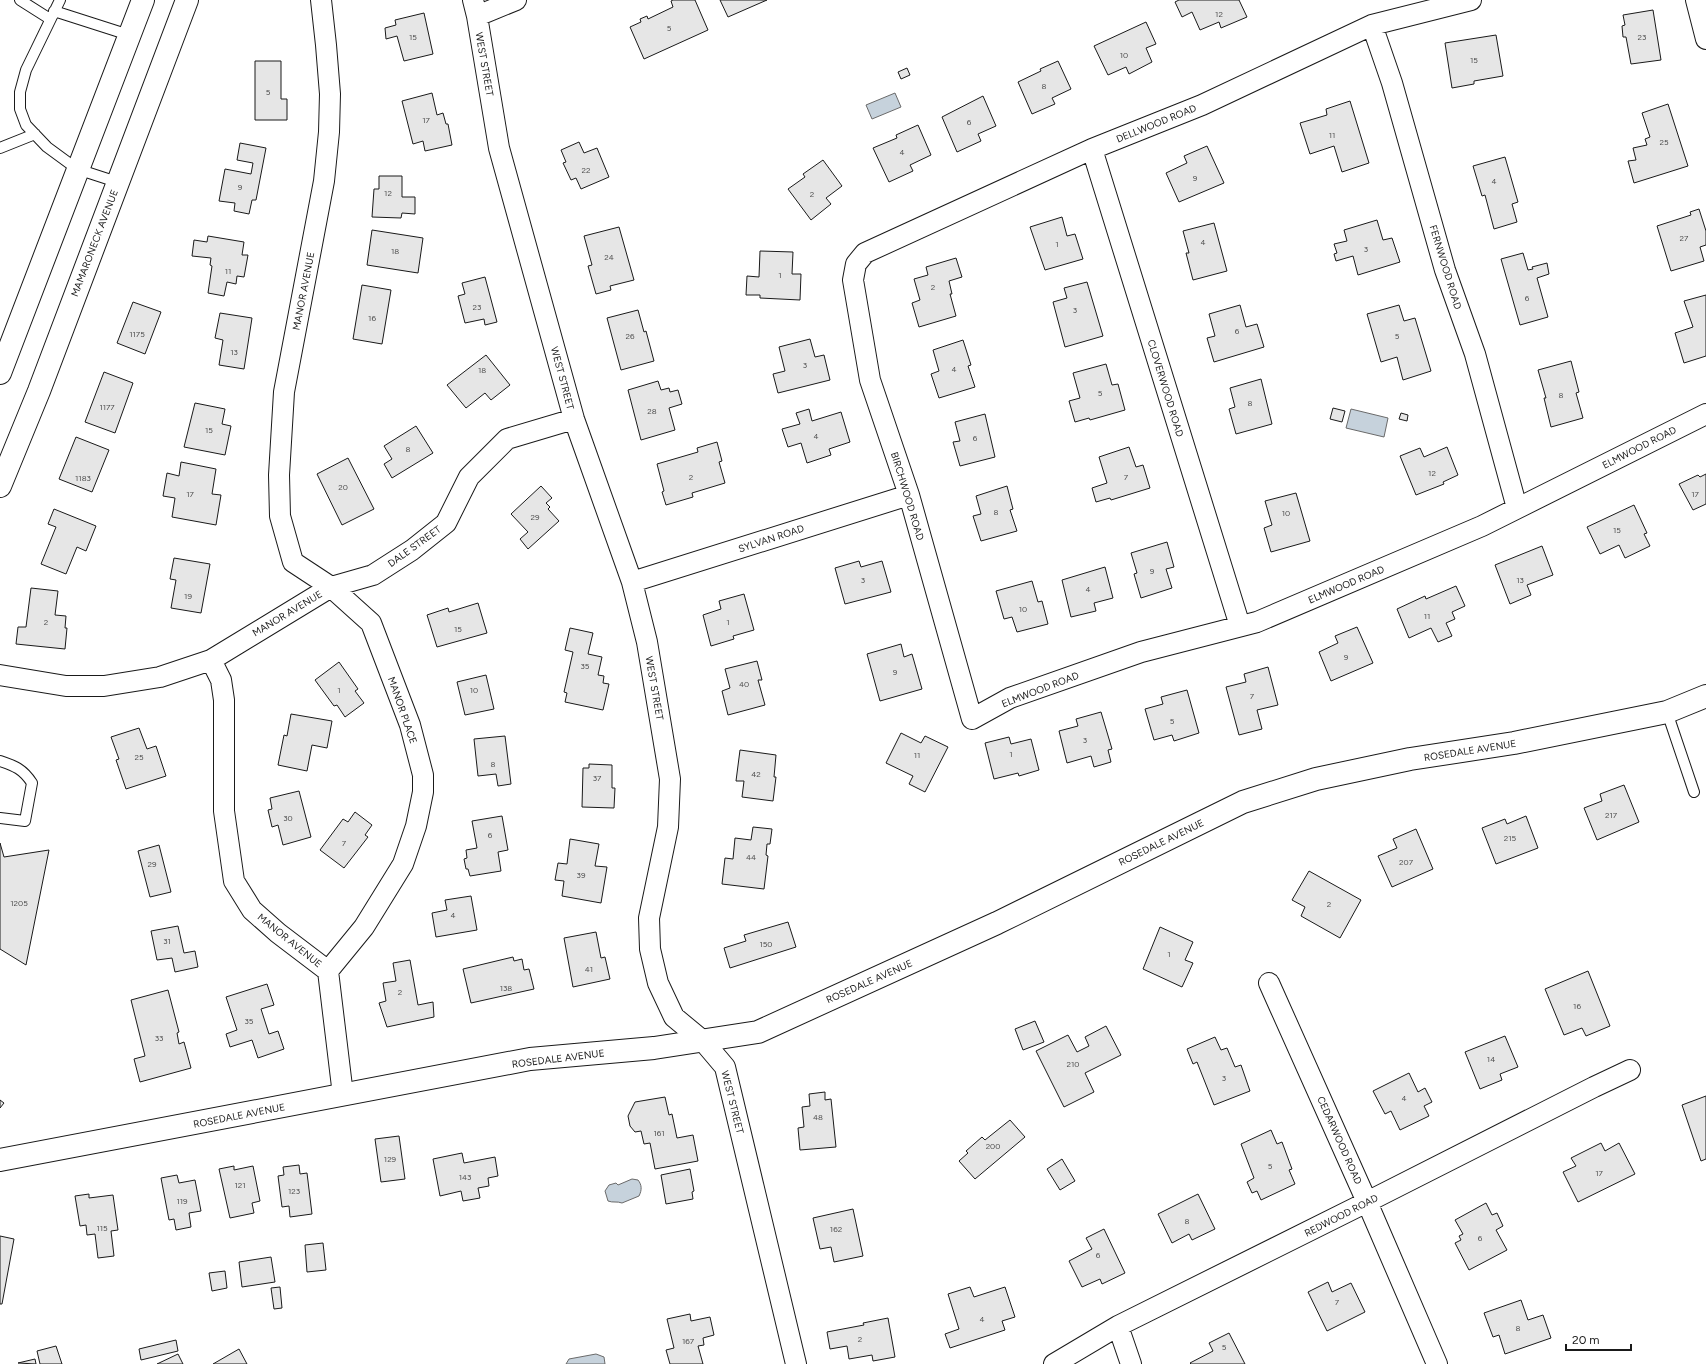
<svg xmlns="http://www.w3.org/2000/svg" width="1706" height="1364" font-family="Figtree,sans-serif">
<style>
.water{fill:#c6d2dc;stroke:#6a6a6a}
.building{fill:#e6e6e6;stroke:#1a1a1a}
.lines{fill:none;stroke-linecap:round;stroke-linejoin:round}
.service-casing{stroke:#1a1a1a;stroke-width:12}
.minor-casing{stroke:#1a1a1a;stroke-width:22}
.tertiary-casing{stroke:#1a1a1a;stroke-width:24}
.primary-casing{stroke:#1a1a1a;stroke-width:24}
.service{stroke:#fff;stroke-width:10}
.minor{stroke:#fff;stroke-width:20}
.tertiary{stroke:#fff;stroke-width:22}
.primary{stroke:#fff;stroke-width:22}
.labels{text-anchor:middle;stroke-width:3;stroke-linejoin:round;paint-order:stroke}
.number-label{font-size:8px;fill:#4d4d4d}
.street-label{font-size:10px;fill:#1a1a1a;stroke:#fff}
</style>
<rect width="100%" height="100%" fill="#fff"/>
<path class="water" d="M895,93L901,107L872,119L866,105Z
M1351,409L1388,418L1384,437L1346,428Z
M632,1179L638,1180C642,1185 642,1190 639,1196L622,1203C617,1201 613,1203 608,1201L605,1191L609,1185L616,1183L618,1185Z
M596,1354L604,1357L605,1364H566L569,1359Z"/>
<path class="building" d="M673,0H695L708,30L644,59L630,27L641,22L640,19L647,16L648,19L673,7L671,1Z
M720,0H767L728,17Z
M1179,0H1239L1247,17L1221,28L1219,22L1200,30L1192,12L1182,17L1175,2Z
M1653,10L1661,60L1631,64L1626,37H1623L1622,26L1625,25L1623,15Z
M424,13L433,54L404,61L397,36L386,39L385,28L396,25L395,20Z
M1146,22L1156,44L1146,48L1152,62L1129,74L1126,67L1108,75L1094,46Z
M1496,35L1503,76L1474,81V84L1452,88L1445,43Z
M255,61H281V99H287V120H255Z
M1058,61L1071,89L1052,98L1055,104L1032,114L1018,82L1041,71L1040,69Z
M907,68L910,75L901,79L898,72Z
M432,93L437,115L443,113L446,124H448L452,145L425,151L423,141L413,144L402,101Z
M983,96L996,126L978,134L981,141L957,152L942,117Z
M1350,101L1369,163L1342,172L1334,146L1310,154L1300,123L1327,115L1326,109Z
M1668,104L1688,166L1634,183L1628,161L1636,160L1633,148L1647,145L1645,139L1650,137L1642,113Z
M918,125L931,155L910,165L913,171L889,182L873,148L897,138L896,135Z
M579,142L584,153L597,148L609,177L581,189L576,178L571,180L563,163L566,162L561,150Z
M240,143L266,148L256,200H252L249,214L234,211L235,203L219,201L225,169L251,174L253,163L237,160Z
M1207,146L1224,183L1179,202L1166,173L1187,163L1184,156Z
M1505,157L1518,202L1512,204L1517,222L1494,229L1485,195L1482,196L1473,166Z
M823,160L842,186L826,198L831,204L811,220L788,189L805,177L803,174Z
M379,176H402V197H415V214L402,213L401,218L372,217L374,189H379Z
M1699,209L1706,231V245L1700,247L1704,261L1671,271L1657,226L1691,215L1690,212Z
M1062,217L1067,236L1075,234L1083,259L1045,270L1030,227Z
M1377,220L1383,240L1392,238L1400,262L1358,275L1353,256L1336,261L1334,254L1337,253L1334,244L1347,241L1344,230Z
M1214,223L1227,271L1193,280L1186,253H1189L1183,231Z
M619,227L634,280L610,286L611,290L596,294L588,266L592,265L584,236Z
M372,230L423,238L418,273L367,265Z
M208,236L244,242L242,255H248L244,277L237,276L236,284L227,282L224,296L208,293L212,266L210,265L211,258L192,256L194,240L207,242Z
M760,251L793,252L792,274H801L800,300L760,298V295H746L747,276L759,277Z
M1523,253L1528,270L1533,269L1532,267L1547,263L1549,274L1537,278L1548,317L1520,325L1501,259Z
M956,258L962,277L949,281L952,294H950L956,316L919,327L912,303L920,300L914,279L928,275L926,267Z
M485,277L497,322L485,325L484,319L465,323L458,296L465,294L462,283Z
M1087,282L1103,336L1065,347L1053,302L1067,298L1064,288Z
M362,285L391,290L382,344L353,339Z
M1706,295V356L1684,363L1675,333L1693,327L1684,301Z
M133,302L161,312L145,354L117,343Z
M1240,305L1246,327L1257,324L1264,347L1214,362L1207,338L1215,336L1209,314Z
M1399,305L1404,321L1415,318L1431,371L1403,380L1397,357L1381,362L1367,314Z
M638,310L644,332L646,331L654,361L621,370L607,318Z
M220,313L252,318L244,369L219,365L223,340L215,338Z
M810,339L815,357L824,355L830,380L778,393L773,374L785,371L779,347Z
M963,340L971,365L968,366L975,387L939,398L931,374L939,371L933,350Z
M486,355L510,385L491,400L485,393L466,408L447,385Z
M1571,361L1579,392L1576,393L1583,418L1551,427L1544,398H1546L1538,370Z
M1106,364L1112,385L1118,384L1125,410L1090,420L1089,418L1075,422L1069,401L1080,398L1073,373Z
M104,372L133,383L115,433L85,422Z
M1261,379L1272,424L1236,434L1229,409L1235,407L1230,388Z
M658,381L661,390L669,388L670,392L678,390L682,404L669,408L675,430L641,440L628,390Z
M195,403L225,409L222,424L231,426L225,455L184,447Z
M1333,408L1345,411L1342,422L1330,419Z
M809,409L812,421L841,412L850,442L829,449L831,455L807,463L801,443L788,447L782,429L800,424L796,413Z
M1401,413L1408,415L1407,421L1399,419Z
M985,414L995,457L960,466L953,442L960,441L955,422Z
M416,426L433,453L392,478L384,464L392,459L384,446Z
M76,437L109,450L92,492L59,479Z
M717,442L722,461L719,462L725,483L692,493L693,497L666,505L662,492L664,491L657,464L698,452L697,448Z
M1129,447L1136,467L1143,465L1150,488L1111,500L1110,498L1096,502L1092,488L1107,483L1099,457Z
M1447,447L1458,475L1443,482L1444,484L1416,495L1400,456L1420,448L1424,457Z
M348,458L374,509L342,525L317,474Z
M181,462L216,469L212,494L221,495L216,525L172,517L175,498L163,496L167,473L179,476Z
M1706,474V504L1693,510L1679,484L1698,475L1700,477Z
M541,486L552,498L546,503L550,507L548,509L559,521L528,549L520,539L528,532L511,514Z
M1007,486L1013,509L1010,510L1017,531L981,541L973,516L981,514L976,496Z
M1296,493L1310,541L1271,552L1264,528L1272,525L1265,501Z
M1634,505L1647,533L1644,534L1650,546L1625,558L1619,545L1600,554L1587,527Z
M54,509L96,526L86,551L77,547L66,574L41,564L56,527L48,524Z
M1167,542L1174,567L1166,569L1172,588L1141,598L1134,574L1137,573L1131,553Z
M1542,546L1553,575L1527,585L1531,595L1510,604L1495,565Z
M174,558L210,564L201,613L171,608L176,580L170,579Z
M859,561L861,567L882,561L891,592L845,604L835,568Z
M1105,567L1113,598L1094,603L1096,611L1071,617L1062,580Z
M1032,581L1038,602L1042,601L1048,624L1017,632L1012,617L1004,619L996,591Z
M1456,586L1465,606L1452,612L1455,619L1446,623L1452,636L1438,642L1431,628L1409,638L1397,609L1425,596L1426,599Z
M31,588L58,591L55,615L66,616L65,628H67L65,649L16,644L18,627H26Z
M744,594L754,630L733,636L734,639L711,646L703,615L721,609L719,601Z
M478,603L487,633L437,647L427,615L448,608L449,612Z
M1357,627L1373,663L1331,681L1319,652L1338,643L1335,636Z
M570,628L593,633L588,654L602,657L598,675L604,676L603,683L609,684L603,710L565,702L567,693L564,692L573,652L565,650Z
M901,644L904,657L912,654L922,689L880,701L867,654Z
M757,661L762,680H758L765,705L728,715L722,691L730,688L725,669Z
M339,662L358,689L355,691L364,703L345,717L337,705L334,706L315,680Z
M1268,667L1278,705L1257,710L1262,729L1239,735L1226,687L1246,682L1244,674Z
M486,675L494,709L465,715L457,682Z
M1187,690L1199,733L1174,741L1172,735L1154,740L1145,709L1163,704L1161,697Z
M1101,712L1112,749L1108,750L1111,762L1094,767L1091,756L1067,763L1059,731L1078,726L1076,719Z
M291,714L332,721L327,748L312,745L307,771L278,765L284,735L287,736Z
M139,728L147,749L156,746L166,776L126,789L116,760L119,759L111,737Z
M901,733L921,743L925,736L948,747L925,792L909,784L913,776L886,763Z
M505,736L511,784L498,786L496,774L478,776L474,739Z
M1009,737L1011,744L1031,739L1039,770L1019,776L1018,773L994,779L985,743Z
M740,750L776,755L774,777H776L773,801L742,797L744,781H736Z
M589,764L612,765V788H615L614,808L582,807L583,768H589Z
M1624,785L1639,822L1597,840L1584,808L1602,801L1600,794Z
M299,791L311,837L283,845L278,825L272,827L268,810L272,809L270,798Z
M355,812L372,825L365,835L368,837L344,868L320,850L343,819L348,822Z
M502,816L508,850L498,852L501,871L470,876L468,869H466L464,859L467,858L466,850L477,848L472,821Z
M1526,816L1538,848L1496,864L1482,828L1505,819L1507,824Z
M753,827L772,829L770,844H767L766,855L768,856L764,889L722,884L725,858L733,859L735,838L751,840Z
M1416,829L1433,869L1392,887L1378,856L1397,848L1393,839Z
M570,839L599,844L595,866L607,867L601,903L562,896L564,881L555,880L558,863L567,864Z
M0,843L4,857L49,850L26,965L0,949Z
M159,845L171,892L150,897L138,851Z
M1309,871L1361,900L1340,938L1301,916L1305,907L1292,900Z
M471,896L477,930L436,937L432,913L447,910L445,900Z
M788,922L796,947L730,968L724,948L746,941L744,935Z
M178,926L184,953L195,951L198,967L175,972L172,958L157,960L151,931Z
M1160,927L1193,942L1185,960L1193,963L1182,987L1143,969Z
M596,932L601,958L605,957L610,979L573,987L564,938Z
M513,957L514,961L522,959L524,970L529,969L534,989L471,1003L463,969Z
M410,960L418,1005L433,1002L434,1017L387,1027L379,1003L386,1001L383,983L396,981L393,963Z
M1588,971L1610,1026L1586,1036L1582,1028L1564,1035L1545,989Z
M267,984L274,1005L261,1009L269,1034L278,1031L284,1049L258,1058L252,1040L230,1047L226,1034L237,1030L226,997Z
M168,990L179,1032L177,1033L179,1044L184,1042L191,1068L140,1082L134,1059L145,1056L131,1000Z
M1035,1021L1044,1042L1023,1050L1015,1029Z
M1106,1026L1121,1055L1085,1073L1094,1092L1064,1107L1036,1051L1068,1035L1077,1052L1089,1046L1085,1037Z
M1505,1036L1518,1067L1500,1074L1502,1080L1480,1089L1465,1052Z
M1215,1037L1221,1050L1227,1048L1235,1067L1241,1065L1250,1091L1214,1105L1197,1062L1193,1064L1187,1049Z
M1409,1073L1418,1092L1425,1088L1432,1102L1424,1106L1429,1116L1400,1130L1391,1111L1385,1114L1373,1091Z
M825,1092V1100L831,1099L836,1147L800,1150L798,1128L804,1127L802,1107L810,1106L809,1094Z
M1706,1096V1159L1701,1161L1682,1105Z
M665,1097L669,1115L672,1114L677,1138L693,1135L698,1161L655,1169L650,1143L644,1144L641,1131L635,1132L630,1126L628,1116L635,1102Z
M0,1100L4,1103L0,1108Z
M1010,1120L1025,1137L975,1179L959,1161L968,1153L966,1151L982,1137L985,1140Z
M1271,1130L1277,1144L1282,1142L1292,1169L1289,1170L1295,1184L1261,1200L1257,1191L1252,1193L1247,1182L1254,1178L1241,1144Z
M399,1136L405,1179L381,1182L375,1139Z
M1601,1143L1605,1151L1619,1143L1635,1174L1578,1202L1563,1172L1576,1166L1571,1158Z
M462,1153L464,1163L495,1157L498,1176L488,1178L489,1186L478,1188L480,1198L463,1201L461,1191L440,1196L433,1159Z
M1062,1159L1075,1181L1060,1190L1047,1169Z
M299,1165L300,1174L307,1173L312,1214L290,1217L289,1206L282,1207L278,1176L284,1175L283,1167Z
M234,1166V1170L253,1166L260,1201L252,1203L254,1213L230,1218L219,1169Z
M690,1169L694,1191L692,1192L693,1199L666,1204L661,1175Z
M177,1175L179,1183L195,1180L201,1211L189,1213L191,1227L176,1230L174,1219L169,1220L161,1178Z
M89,1194V1198L113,1195L118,1230L111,1231L114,1256L98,1258L95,1234L87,1235L86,1225L80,1226L75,1196Z
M1198,1194L1215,1229L1192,1240L1189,1234L1172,1243L1158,1214Z
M1486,1203L1492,1215L1497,1213L1503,1226L1496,1230L1507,1250L1469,1270L1455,1243L1461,1240L1459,1236L1463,1234L1455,1220Z
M853,1209L863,1256L834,1262L831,1247L820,1249L813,1218Z
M1104,1229L1125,1273L1102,1284L1100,1279L1082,1287L1069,1261L1092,1249L1086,1238Z
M0,1236L14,1239L2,1304H0Z
M323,1243L326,1270L307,1272L305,1245Z
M271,1257L275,1282L242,1287L239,1262Z
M225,1271L227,1288L212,1291L209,1273Z
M1328,1282L1332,1292L1351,1283L1365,1312L1327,1331L1308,1292Z
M280,1287L282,1308L274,1309L271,1288Z
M970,1287L974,1297L1005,1287L1015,1317L1002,1321L1005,1330L950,1348L945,1334L959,1329L948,1294Z
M1521,1300L1528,1320L1543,1315L1551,1338L1505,1354L1499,1335L1493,1337L1484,1313Z
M690,1314L691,1321L710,1317L714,1335L703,1338L704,1345L698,1346L703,1364H670L666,1350L674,1348L667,1319Z
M888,1318L895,1357L873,1361L872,1355L849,1359L847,1346L830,1349L827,1332L864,1325L863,1323Z
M1229,1333L1245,1364H1191L1190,1363L1213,1351L1209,1343Z
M176,1340L178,1351L141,1360L139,1349Z
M56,1346L62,1364H40L37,1351Z
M239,1349L247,1364H213Z
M178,1354L183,1364H157Z
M35,1359L36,1364L18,1363Z"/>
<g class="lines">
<g class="service-casing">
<path id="service" d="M20,0L50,19
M60,0L26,70L20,92V109L26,125L47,147L77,169L117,182
M54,11L129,35
M0,148L35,134
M1667,712L1694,792
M0,761C15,766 23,769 32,783L25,821L0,818"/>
</g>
<g class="minor-casing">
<path id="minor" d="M321,0L326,45L330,94L329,132L324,181L284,392L279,475L280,516L293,562L331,587L371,623L410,725L423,775V792L416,826L403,864L364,927L328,971
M473,0L477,16L499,148L574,419L632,582L647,642L670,779L668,827L649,918L650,949L658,983L674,1017L703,1041L725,1067L796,1364
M1471,0L1372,25L1202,105L1092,149L865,253L856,264L853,280L870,380L909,495L972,719L1010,698L1141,652L1257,622L1482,526L1706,414
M1696,0L1706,39
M477,16L516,0
M1372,25L1392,83L1445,270L1475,354L1517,508
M1092,149L1240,626
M632,582L909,495
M211,660L221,680L224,700V811L234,881L252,910L278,933L328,971L343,1095
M0,675L66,686H104L160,677L211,660L331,587L373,575L412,550L446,523L469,477L507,439L574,419
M1269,983L1367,1202L1437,1364
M1118,1326L1131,1364
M1054,1364L1118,1326L1367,1202L1594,1087L1630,1070"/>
</g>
<g class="tertiary-casing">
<path id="tertiary" d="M0,1160L530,1059L654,1048L758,1032L997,923L1243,802L1316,779L1410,759L1514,743L1667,712L1706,696"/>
</g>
<g class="primary-casing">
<path id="primary" d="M0,373L143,0
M0,486L39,391L187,0"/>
</g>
<use href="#service" class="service"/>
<use href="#minor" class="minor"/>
<use href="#tertiary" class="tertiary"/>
<use href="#primary" class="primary"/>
</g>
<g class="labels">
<g class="number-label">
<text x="1219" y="17">12</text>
<text x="669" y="31">5</text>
<text x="413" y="40">15</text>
<text x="1642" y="40">23</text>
<text x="1124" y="58">10</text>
<text x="1474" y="63">15</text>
<text x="1044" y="89">8</text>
<text x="268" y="95">5</text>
<text x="426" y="123">17</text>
<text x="969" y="125">6</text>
<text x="1332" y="138">11</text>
<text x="1664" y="145">25</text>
<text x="902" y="155">4</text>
<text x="586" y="173">22</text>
<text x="1195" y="181">9</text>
<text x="1494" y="184">4</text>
<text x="240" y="190">9</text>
<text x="388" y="196">12</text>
<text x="812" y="197">2</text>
<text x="1684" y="241">27</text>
<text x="1203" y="245">4</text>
<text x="1057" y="247">1</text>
<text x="1366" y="252">3</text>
<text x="395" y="254">18</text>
<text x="609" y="260">24</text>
<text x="228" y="274">11</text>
<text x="780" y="278">1</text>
<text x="933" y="290">2</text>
<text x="1527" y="301">6</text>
<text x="477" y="310">23</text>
<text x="1075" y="313">3</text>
<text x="372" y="321">16</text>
<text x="1237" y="334">6</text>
<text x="137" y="337">1175</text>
<text x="630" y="339">26</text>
<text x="1397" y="339">5</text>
<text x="234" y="355">13</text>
<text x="805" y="368">3</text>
<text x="954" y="372">4</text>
<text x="482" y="373">18</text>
<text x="1100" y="396">5</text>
<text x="1561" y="398">8</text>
<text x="1250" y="406">8</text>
<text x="107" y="410">1177</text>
<text x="652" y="414">28</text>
<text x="209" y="433">15</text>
<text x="816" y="439">4</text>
<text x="975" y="441">6</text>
<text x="408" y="452">8</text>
<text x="1432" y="476">12</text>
<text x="691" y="480">2</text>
<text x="1126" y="480">7</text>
<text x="83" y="481">1183</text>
<text x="343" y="490">20</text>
<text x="190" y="497">17</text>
<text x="1695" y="497">17</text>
<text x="996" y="515">8</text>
<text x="1286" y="516">10</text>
<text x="535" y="520">29</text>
<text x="1617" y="533">15</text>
<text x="1152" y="574">9</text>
<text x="863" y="583">3</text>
<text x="1520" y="583">13</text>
<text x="1088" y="592">4</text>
<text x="188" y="599">19</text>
<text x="1023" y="612">10</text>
<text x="1427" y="619">11</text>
<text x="46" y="625">2</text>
<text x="728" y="625">1</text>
<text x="458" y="632">15</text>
<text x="1346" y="660">9</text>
<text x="585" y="669">35</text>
<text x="895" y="675">9</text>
<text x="744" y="687">40</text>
<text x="339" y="693">1</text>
<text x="474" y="693">10</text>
<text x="1252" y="699">7</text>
<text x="1172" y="724">5</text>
<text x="1085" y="743">3</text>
<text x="1011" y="757">1</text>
<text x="917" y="758">11</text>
<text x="139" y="760">25</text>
<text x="493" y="767">8</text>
<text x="756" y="777">42</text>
<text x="597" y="781">37</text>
<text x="1611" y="818">217</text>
<text x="288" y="821">30</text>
<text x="490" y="838">6</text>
<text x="1510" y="841">215</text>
<text x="344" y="846">7</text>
<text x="751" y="860">44</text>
<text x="1406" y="865">207</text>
<text x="152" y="867">29</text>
<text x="581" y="878">39</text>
<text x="19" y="906">1205</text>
<text x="1329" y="907">2</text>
<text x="453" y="918">4</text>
<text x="167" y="944">31</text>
<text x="766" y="947">150</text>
<text x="1169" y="957">1</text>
<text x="589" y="972">41</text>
<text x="506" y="991">138</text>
<text x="400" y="995">2</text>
<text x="1577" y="1009">16</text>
<text x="249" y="1024">35</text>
<text x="159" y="1041">33</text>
<text x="1491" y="1062">14</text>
<text x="1073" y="1067">210</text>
<text x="1224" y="1081">3</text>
<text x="1404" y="1101">4</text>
<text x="818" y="1120">48</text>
<text x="659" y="1136">161</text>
<text x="993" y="1149">200</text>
<text x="390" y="1162">129</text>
<text x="1270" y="1169">5</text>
<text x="1599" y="1176">17</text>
<text x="465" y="1180">143</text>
<text x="240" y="1188">121</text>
<text x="294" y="1194">123</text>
<text x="182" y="1204">119</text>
<text x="1187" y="1224">8</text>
<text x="102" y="1231">115</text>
<text x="836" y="1232">162</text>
<text x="1480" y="1241">6</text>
<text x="1098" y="1258">6</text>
<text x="1337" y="1305">7</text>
<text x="982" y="1322">4</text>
<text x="1518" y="1331">8</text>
<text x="860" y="1342">2</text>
<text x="688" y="1344">167</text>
<text x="1224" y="1350">5</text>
</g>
<g class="street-label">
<text transform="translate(485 64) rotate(80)" y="4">WEST STREET</text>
<text transform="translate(1156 123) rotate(-22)" y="4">DELLWOOD ROAD</text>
<text transform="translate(94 243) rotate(-69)" y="4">MAMARONECK AVENUE</text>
<text transform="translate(1446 267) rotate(73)" y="4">FERNWOOD ROAD</text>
<text transform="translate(303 291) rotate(-79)" y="4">MANOR AVENUE</text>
<text transform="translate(563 378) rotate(75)" y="4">WEST STREET</text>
<text transform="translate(1166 388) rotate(73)" y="4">CLOVERWOOD ROAD</text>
<text transform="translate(1639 447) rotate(-27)" y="4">ELMWOOD ROAD</text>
<text transform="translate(908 496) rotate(73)" y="4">BIRCHWOOD ROAD</text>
<text transform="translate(771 538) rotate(-18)" y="4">SYLVAN ROAD</text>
<text transform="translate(414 546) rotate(-36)" y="4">DALE STREET</text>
<text transform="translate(1346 584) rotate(-23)" y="4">ELMWOOD ROAD</text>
<text transform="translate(287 613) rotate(-31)" y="4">MANOR AVENUE</text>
<text transform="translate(655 688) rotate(80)" y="4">WEST STREET</text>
<text transform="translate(1040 689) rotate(-21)" y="4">ELMWOOD ROAD</text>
<text transform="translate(403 710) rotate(71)" y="4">MANOR PLACE</text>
<text transform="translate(1470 750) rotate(-9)" y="4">ROSEDALE AVENUE</text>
<text transform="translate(1161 842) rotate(-26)" y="4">ROSEDALE AVENUE</text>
<text transform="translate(290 940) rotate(39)" y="4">MANOR AVENUE</text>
<text transform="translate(869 981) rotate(-24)" y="4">ROSEDALE AVENUE</text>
<text transform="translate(558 1058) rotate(-7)" y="4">ROSEDALE AVENUE</text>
<text transform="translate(733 1102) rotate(76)" y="4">WEST STREET</text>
<text transform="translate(239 1115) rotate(-11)" y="4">ROSEDALE AVENUE</text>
<text transform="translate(1340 1140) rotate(66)" y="4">CEDARWOOD ROAD</text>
<text transform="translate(1341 1215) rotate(-27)" y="4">REDWOOD ROAD</text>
</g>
</g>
<path d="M1566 1344v6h65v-6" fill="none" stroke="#1a1a1a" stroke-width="2"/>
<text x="1572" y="1344" font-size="12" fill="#1a1a1a" stroke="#ffffff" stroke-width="3" paint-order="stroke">20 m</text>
</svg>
